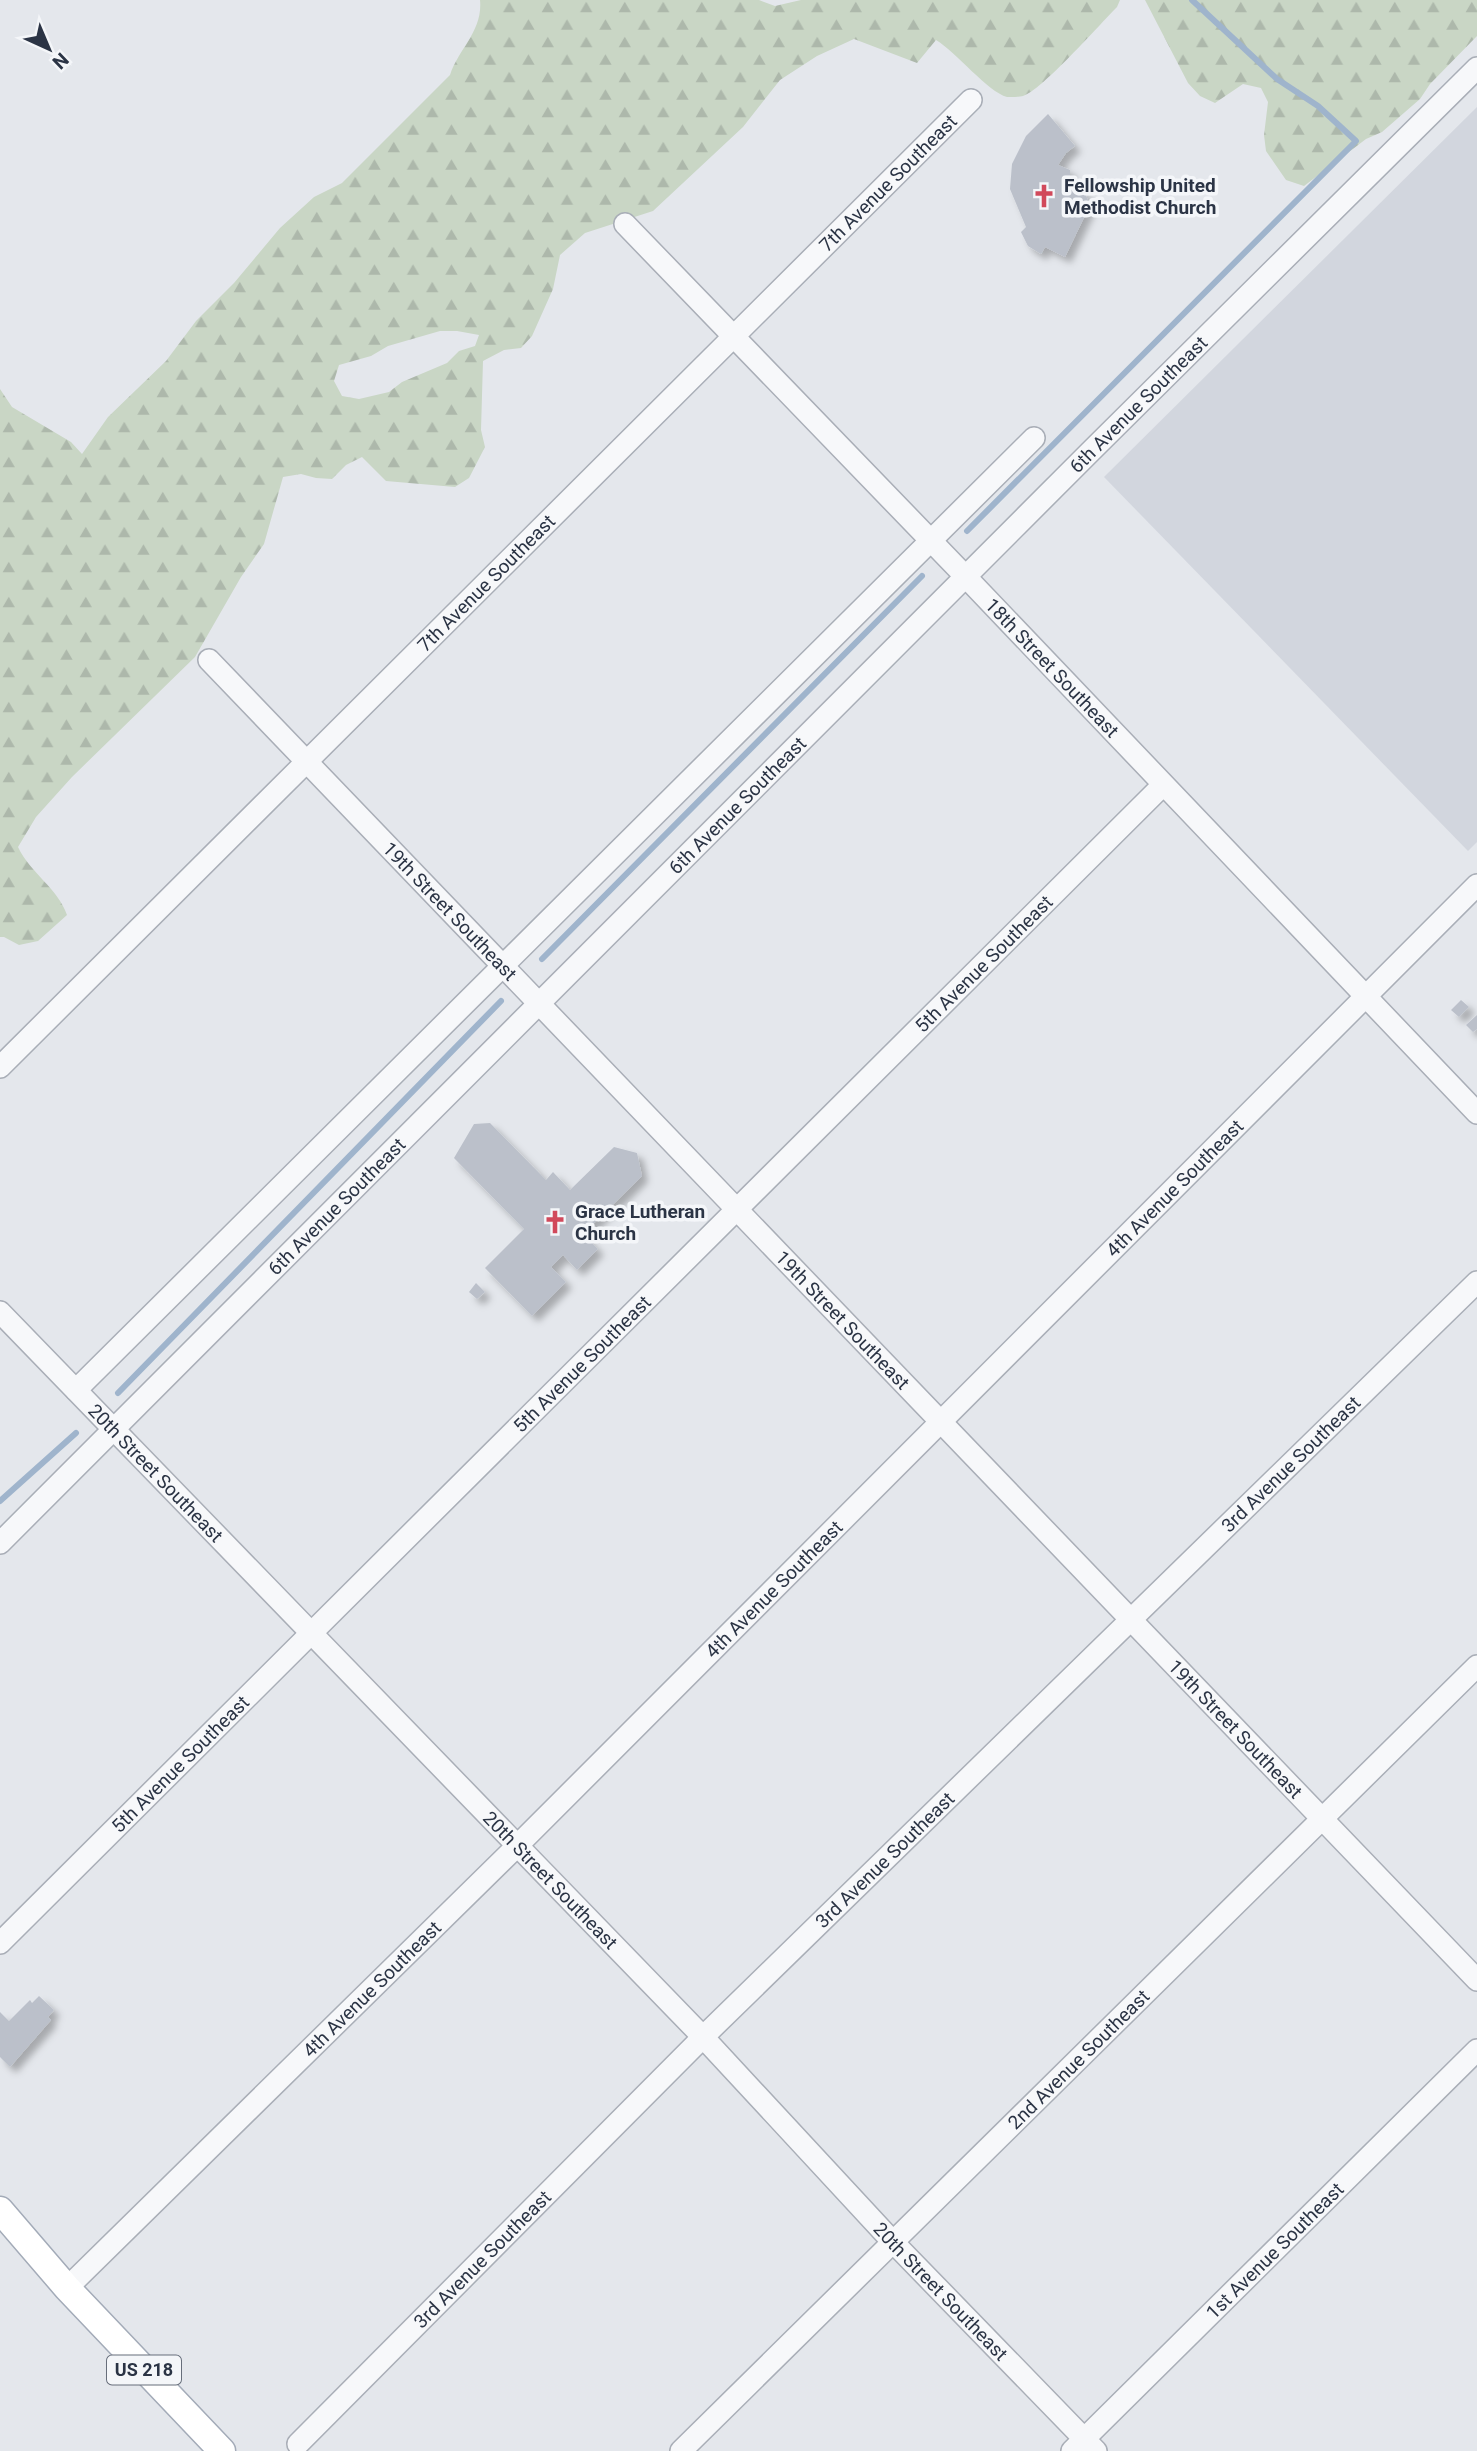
<svg xmlns="http://www.w3.org/2000/svg" width="1477" height="2451" font-family="Roboto,sans-serif">
<style>
.built{fill:#d2d6de}
.forest{fill:url(#forest-firs);fill-rule:evenodd}
.lines{fill:none;stroke-linecap:round;stroke-linejoin:round}
.stream{stroke:#9fb4cc;stroke-width:6}
.building{fill:#bbc0ca;filter:url(#shadow)}
.minor-casing{stroke:#a9aeb7;stroke-width:24}
.major-casing{stroke:#a3abb8;stroke-width:29}
.minor{stroke:#f7f8fa;stroke-width:21}
.major{stroke:#fff;stroke-width:26}
.labels{text-anchor:middle;stroke-width:7;stroke-linejoin:round;paint-order:stroke}
.shield{fill:#f4f6f9;stroke:#676e7b;stroke-width:2}
.shield-label{font-size:18px;font-weight:bold;fill:#2b3445}
.street-label{font-size:19px;fill:#2b3445;stroke:#f4f6f9}
.poi-label{font-size:19px;font-weight:bold;fill:#2b3445;stroke:#f4f6f9;text-anchor:start}
</style>
<defs>
<pattern id="forest-firs" width="22" height="20" patternUnits="userSpaceOnUse" patternTransform="scale(1.75)"><rect width="22" height="20" fill="#c9d6c5"/><path d="M5 1l3.5 6h-7zM16 11l3.5 6h-7z" fill="#adb8ab"/></pattern>
<filter id="shadow"><feDropShadow dx="6" dy="6" stdDeviation="3.5" flood-color="#0004"/></filter>
</defs>
<rect width="100%" height="100%" fill="#e4e7ec"/>
<path class="built" d="M1477,107V842L1468,851L1104,477Z"/>
<path class="forest" d="M480,0H759L775,6L801,0H1120L1117,7C1100,24 1041,91 1023,96C1020,97 1011,97 1007,97C988,92 956,52 936,40L917,63L854,39L817,56L780,80L743,127L653,211L585,233L560,255L553,289L532,336L521,348L504,350L483,361L481,430L485,447L469,478L455,487L386,481L362,457L346,465L332,479L316,478L301,474L283,477L264,544L241,577L195,657L72,777L36,817L18,847C30,873 58,888 67,915L38,941L19,945L4,937H0V389L12,407L71,442L82,454L108,417L166,361L196,321L234,283L280,228L314,197L342,183L450,75C459,48 483,31 480,0ZM440,331H457L479,335L475,346L459,351L447,363L402,382L389,392L359,399L342,396L334,381L339,365L371,356L388,346Z
M1145,0H1477V36L1430,84L1420,99L1382,132L1366,139L1304,186L1286,180L1266,151L1264,135L1268,102L1261,88L1243,84L1215,103L1200,96L1188,83Z"/>
<g class="lines">
<path class="stream" d="M967,531L1356,141L1318,106L1277,79L1192,0
M542,959L922,576
M118,1393L501,1001
M0,1501L76,1433"/>
</g>
<path class="building" d="M1048,114L1075,146L1066,153L1058,165L1070,170V186L1084,191L1090,205L1065,257L1045,247L1041,254L1028,246L1021,232L1026,227L1010,189L1012,164L1026,136Z
M1461,1000L1469,1007L1459,1017L1451,1010Z
M1477,1015V1029L1473,1032L1466,1025Z
M490,1123L546,1180L553,1172L570,1190L614,1147L637,1153L642,1176L583,1234L598,1249L577,1270L563,1255L551,1267L566,1282L532,1316L485,1268L524,1229L454,1158L474,1124Z
M476,1283L485,1292L477,1299L469,1292Z
M39,1996L54,2010L48,2017L51,2020L10,2067L0,2057V2012L9,2021L30,2000L32,2003Z"/>
<g class="lines">
<g class="minor-casing">
<g id="minor">
<path id="s1" d="M625,224L966,577L1477,1113"/>
<path id="s2" d="M209,660L1477,1980"/>
<path id="s3" d="M0,1067L971,100"/>
<path id="s4" d="M0,1312L703,2037L892,2241L1096,2451"/>
<path d="M76,1390L1034,438"/>
<path id="s5" d="M0,1543L1090,452L1477,68"/>
<path id="s6" d="M0,1943L1163,785"/>
<path id="s7" d="M67,2288L516,1847L1477,885"/>
<path id="s8" d="M298,2444L703,2037L1477,1282"/>
<path id="s9" d="M681,2451L1477,1666"/>
<path id="s10" d="M1072,2451L1477,2050"/>
</g>
</g>
<g class="major-casing">
<path id="major" d="M0,2210L67,2288L222,2451"/>
</g>
<use href="#minor" class="minor"/>
<use href="#major" class="major"/>
</g>
<defs>
<g id="church-bare" transform="scale(1.89)"><path d="M-1.2-6h2.4v3.5h3.3v2.4h-3.3V6h-2.4V-.1h-3.3v-2.4h3.3Z" fill="#d1495b" stroke="#f4f6f9" stroke-width="2.5" paint-order="stroke"/></g>
</defs>
<g fill-rule="evenodd">
<use href="#church-bare" x="1044" y="196"/>
<use href="#church-bare" x="555" y="1222"/>
</g>
<g class="labels">
<rect class="shield" x="107" y="2355.5" width="74" height="29" rx="5"/>
<g class="shield-label">
<text x="144" y="2376">US 218</text>
</g>
<g class="street-label">
<text dy="7" stroke="none"><textPath href="#s3" startOffset="1253">7th Avenue Southeast</textPath></text>
<text dy="7" stroke="none"><textPath href="#s5" startOffset="1610">6th Avenue Southeast</textPath></text>
<text dy="7" stroke="none"><textPath href="#s3" startOffset="686">7th Avenue Southeast</textPath></text>
<text dy="7" stroke="none"><textPath href="#s1" startOffset="616">18th Street Southeast</textPath></text>
<text dy="7" stroke="none"><textPath href="#s5" startOffset="1043">6th Avenue Southeast</textPath></text>
<text dy="7" stroke="none"><textPath href="#s2" startOffset="348">19th Street Southeast</textPath></text>
<text dy="7" stroke="none"><textPath href="#s6" startOffset="1388">5th Avenue Southeast</textPath></text>
<text dy="7" stroke="none"><textPath href="#s7" startOffset="1561">4th Avenue Southeast</textPath></text>
<text dy="7" stroke="none"><textPath href="#s5" startOffset="476">6th Avenue Southeast</textPath></text>
<text dy="7" stroke="none"><textPath href="#s2" startOffset="915">19th Street Southeast</textPath></text>
<text dy="7" stroke="none"><textPath href="#s6" startOffset="821">5th Avenue Southeast</textPath></text>
<text dy="7" stroke="none"><textPath href="#s8" startOffset="1395">3rd Avenue Southeast</textPath></text>
<text dy="7" stroke="none"><textPath href="#s4" startOffset="224">20th Street Southeast</textPath></text>
<text dy="7" stroke="none"><textPath href="#s7" startOffset="994">4th Avenue Southeast</textPath></text>
<text dy="7" stroke="none"><textPath href="#s2" startOffset="1482">19th Street Southeast</textPath></text>
<text dy="7" stroke="none"><textPath href="#s6" startOffset="254">5th Avenue Southeast</textPath></text>
<text dy="7" stroke="none"><textPath href="#s8" startOffset="828">3rd Avenue Southeast</textPath></text>
<text dy="7" stroke="none"><textPath href="#s4" startOffset="791">20th Street Southeast</textPath></text>
<text dy="7" stroke="none"><textPath href="#s7" startOffset="427">4th Avenue Southeast</textPath></text>
<text dy="7" stroke="none"><textPath href="#s9" startOffset="558">2nd Avenue Southeast</textPath></text>
<text dy="7" stroke="none"><textPath href="#s10" startOffset="285">1st Avenue Southeast</textPath></text>
<text dy="7" stroke="none"><textPath href="#s8" startOffset="261">3rd Avenue Southeast</textPath></text>
<text dy="7" stroke="none"><textPath href="#s4" startOffset="1358">20th Street Southeast</textPath></text>
</g>
<g class="poi-label">
<text x="1064" y="192">Fellowship United<tspan x="1064" dy="22">Methodist Church</tspan></text>
<text x="575" y="1218">Grace Lutheran<tspan x="575" dy="22">Church</tspan></text>
</g>
</g>
<g transform="translate(49 49) rotate(136)" stroke="#f4f6f9" stroke-width="5" paint-order="stroke">
<path d="M0-5L12 26L0 18L-12 26Z" fill="#2b3445"/>
<text y="-10" font-size="19" font-weight="bold" text-anchor="middle" fill="#2b3445">N</text>
</g>
</svg>
